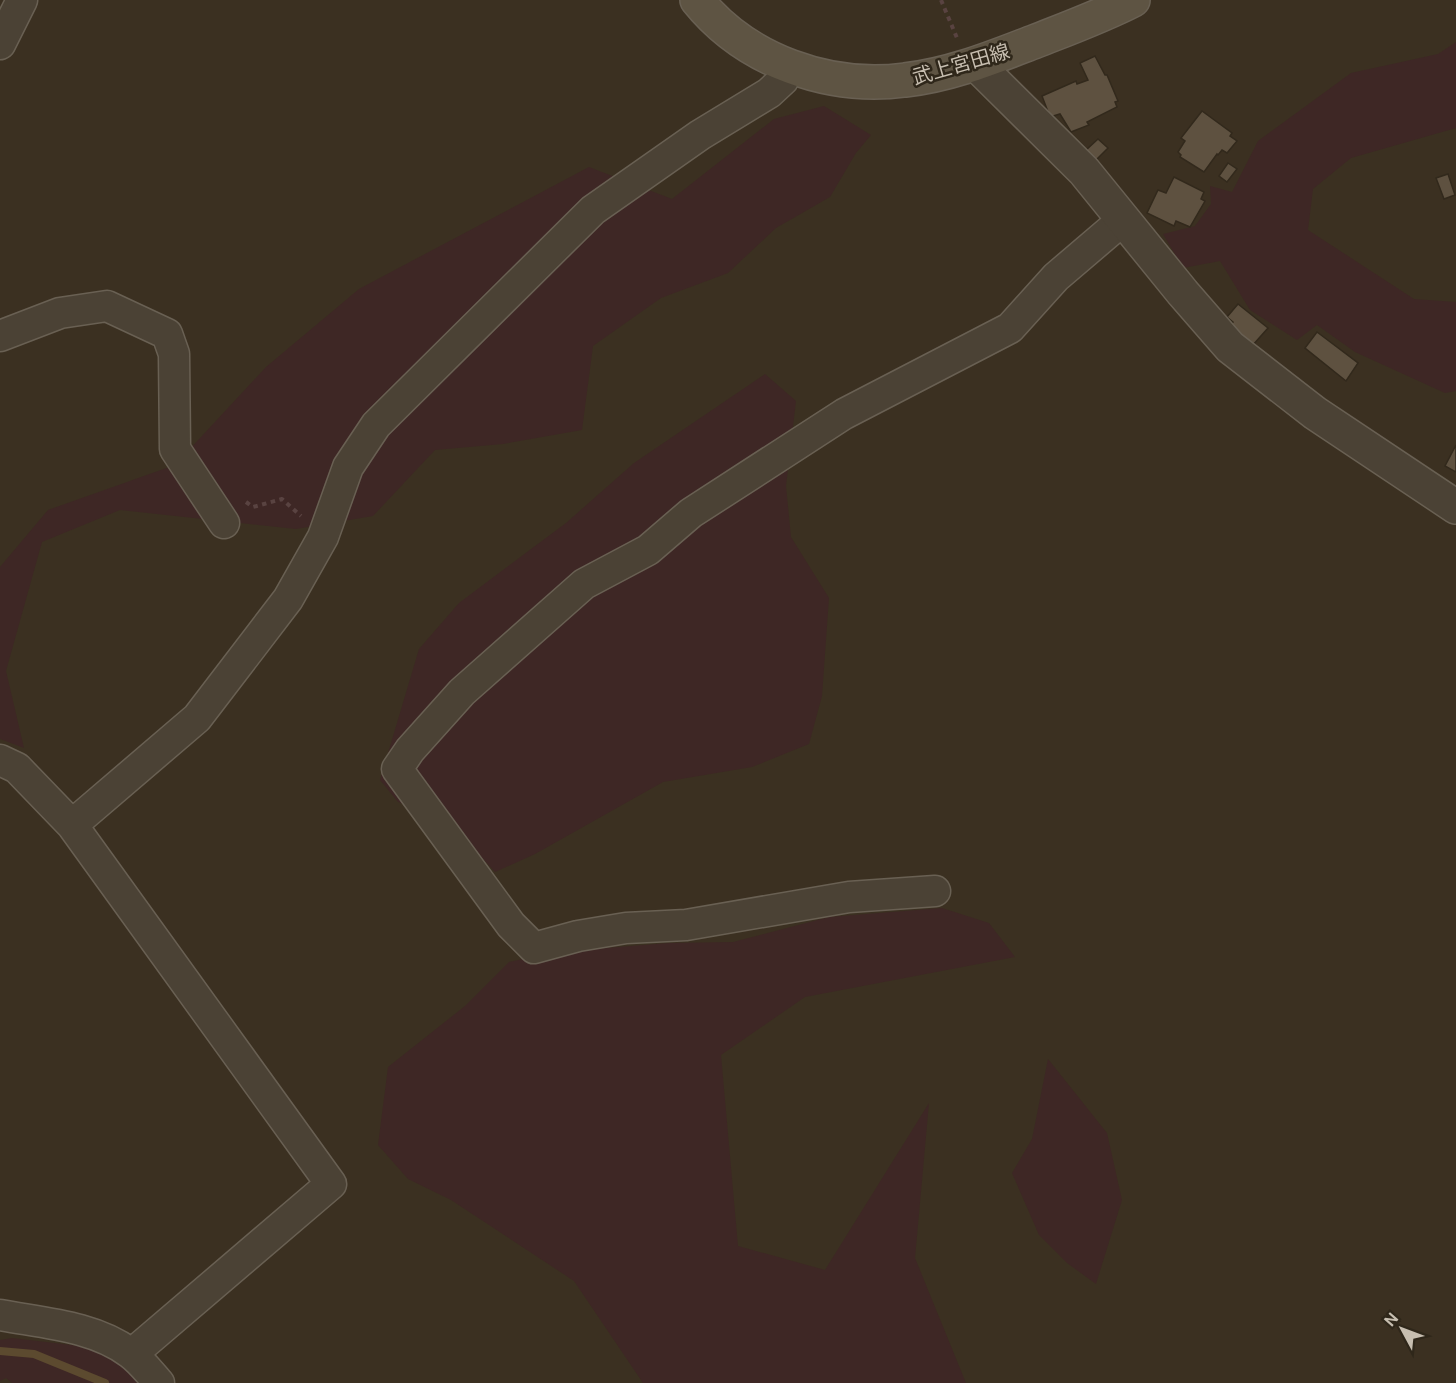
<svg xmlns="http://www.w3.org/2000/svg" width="1456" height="1383" font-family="'DM Sans','Noto Sans JP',sans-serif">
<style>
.green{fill:#3e2725}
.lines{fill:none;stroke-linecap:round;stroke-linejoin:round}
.stream{stroke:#5c4a2f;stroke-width:8}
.building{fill:#5e5140;stroke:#32291c;stroke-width:1.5}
.minor-casing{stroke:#696053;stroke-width:33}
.tertiary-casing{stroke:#696053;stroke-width:36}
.secondary-casing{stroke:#696053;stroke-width:36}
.path{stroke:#594341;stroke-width:4;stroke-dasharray:4.5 4.5;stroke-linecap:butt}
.minor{stroke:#4b4235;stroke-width:30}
.tertiary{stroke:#4b4235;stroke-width:33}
.secondary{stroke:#5e5443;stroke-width:33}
.labels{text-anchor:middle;stroke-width:5;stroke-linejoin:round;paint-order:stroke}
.street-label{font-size:20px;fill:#c7beb0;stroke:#2f271a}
</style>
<rect width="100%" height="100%" fill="#3b3021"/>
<path class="green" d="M1456,42V128L1351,158L1313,189L1308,230L1414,299L1456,302V391L1445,393L1355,352L1317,325L1297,340L1250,310L1220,261L1183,268L1163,234L1195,226L1211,204L1210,186L1232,192L1258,141L1351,73L1438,54Z
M824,106L871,135L856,153L830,197L776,228L728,273L661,298L593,346L582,430L503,444L435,450L373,516L296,529L120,510L42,542L6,671L24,748L0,739V567L48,510L175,465L266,367L359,289L589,167L672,199L774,119Z
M765,374L796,401L786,486L791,537L829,598L822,696L809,744L752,767L663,782L535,854L495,872L449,822L398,802L380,780L419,649L459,603L566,523L634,463Z
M942,908L989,923L1015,957L805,997L721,1055L738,1246L825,1270L929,1103L915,1258L966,1383H643L574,1281L451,1200L408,1179L378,1145L388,1067L465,1006L509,962L556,952L669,943L733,942L829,917Z
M1048,1059L1107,1133L1122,1200L1096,1284L1067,1263L1039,1235L1012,1173L1032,1139Z
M12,1338L114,1350L142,1383H12L6,1378L0,1381V1340Z"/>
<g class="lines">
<path class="stream" d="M0,1351L34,1354L105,1383"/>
</g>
<path class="building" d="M1095,56L1105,75H1107L1118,101L1115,102L1117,107L1087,122L1089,125L1071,132L1060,114L1050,117L1042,96L1076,81L1077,84L1088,80L1080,63Z
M1202,111L1232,133L1230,136L1237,141L1227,153L1222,150L1218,155L1217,154L1204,172L1180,157L1181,155L1178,152L1185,141L1181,138Z
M1098,139L1108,148L1095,161L1085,151Z
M1228,163L1237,169L1227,182L1219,176Z
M1448,174L1455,195L1444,199L1436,178Z
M1174,177L1204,192L1201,199L1205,201L1190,227L1176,221L1174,226L1147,213L1158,190L1166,193Z
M1238,304L1268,328L1252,346L1229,327L1233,322L1227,317Z
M1317,332L1358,363L1346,381L1305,348Z
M1456,445V472L1445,466Z"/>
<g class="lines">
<g class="minor-casing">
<path id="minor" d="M0,44L22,0
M0,336L60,313L107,306L167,334L174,354L175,449L224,523
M0,760L17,768L72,825L331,1184L132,1354
M72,825L197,718L288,599L323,537L348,467L376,425L593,210L700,135L769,93L783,80L789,66
M935,891L849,897L686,925L626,928L578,936L534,948L511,925L397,769L410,750L462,692L584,584L648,550L691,513L844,414L1010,328L1056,277L1124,219
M0,1315C43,1323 94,1326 130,1353C141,1361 150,1373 159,1383"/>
</g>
<g class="tertiary-casing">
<path id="tertiary" d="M976,64L1084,171L1183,293L1230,347L1315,413L1456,507"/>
</g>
<g class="secondary-casing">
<path id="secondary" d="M697,0C746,61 829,90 905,80C951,75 994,57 1036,41C1069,28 1102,16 1133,0"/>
</g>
<path class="path" d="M941,0L957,38
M246,502L253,507L282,499L301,516"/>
<use href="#minor" class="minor"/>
<use href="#tertiary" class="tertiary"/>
<use href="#secondary" class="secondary"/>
</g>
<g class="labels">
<g class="street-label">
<text transform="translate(961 64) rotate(-16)" y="7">武上宮田線</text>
</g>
</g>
<g transform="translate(1402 1329) rotate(311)" stroke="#2f271a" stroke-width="4.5" paint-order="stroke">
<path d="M0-4.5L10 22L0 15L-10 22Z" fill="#c7beb0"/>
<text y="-9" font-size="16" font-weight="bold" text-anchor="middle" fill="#c7beb0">N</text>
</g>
</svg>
